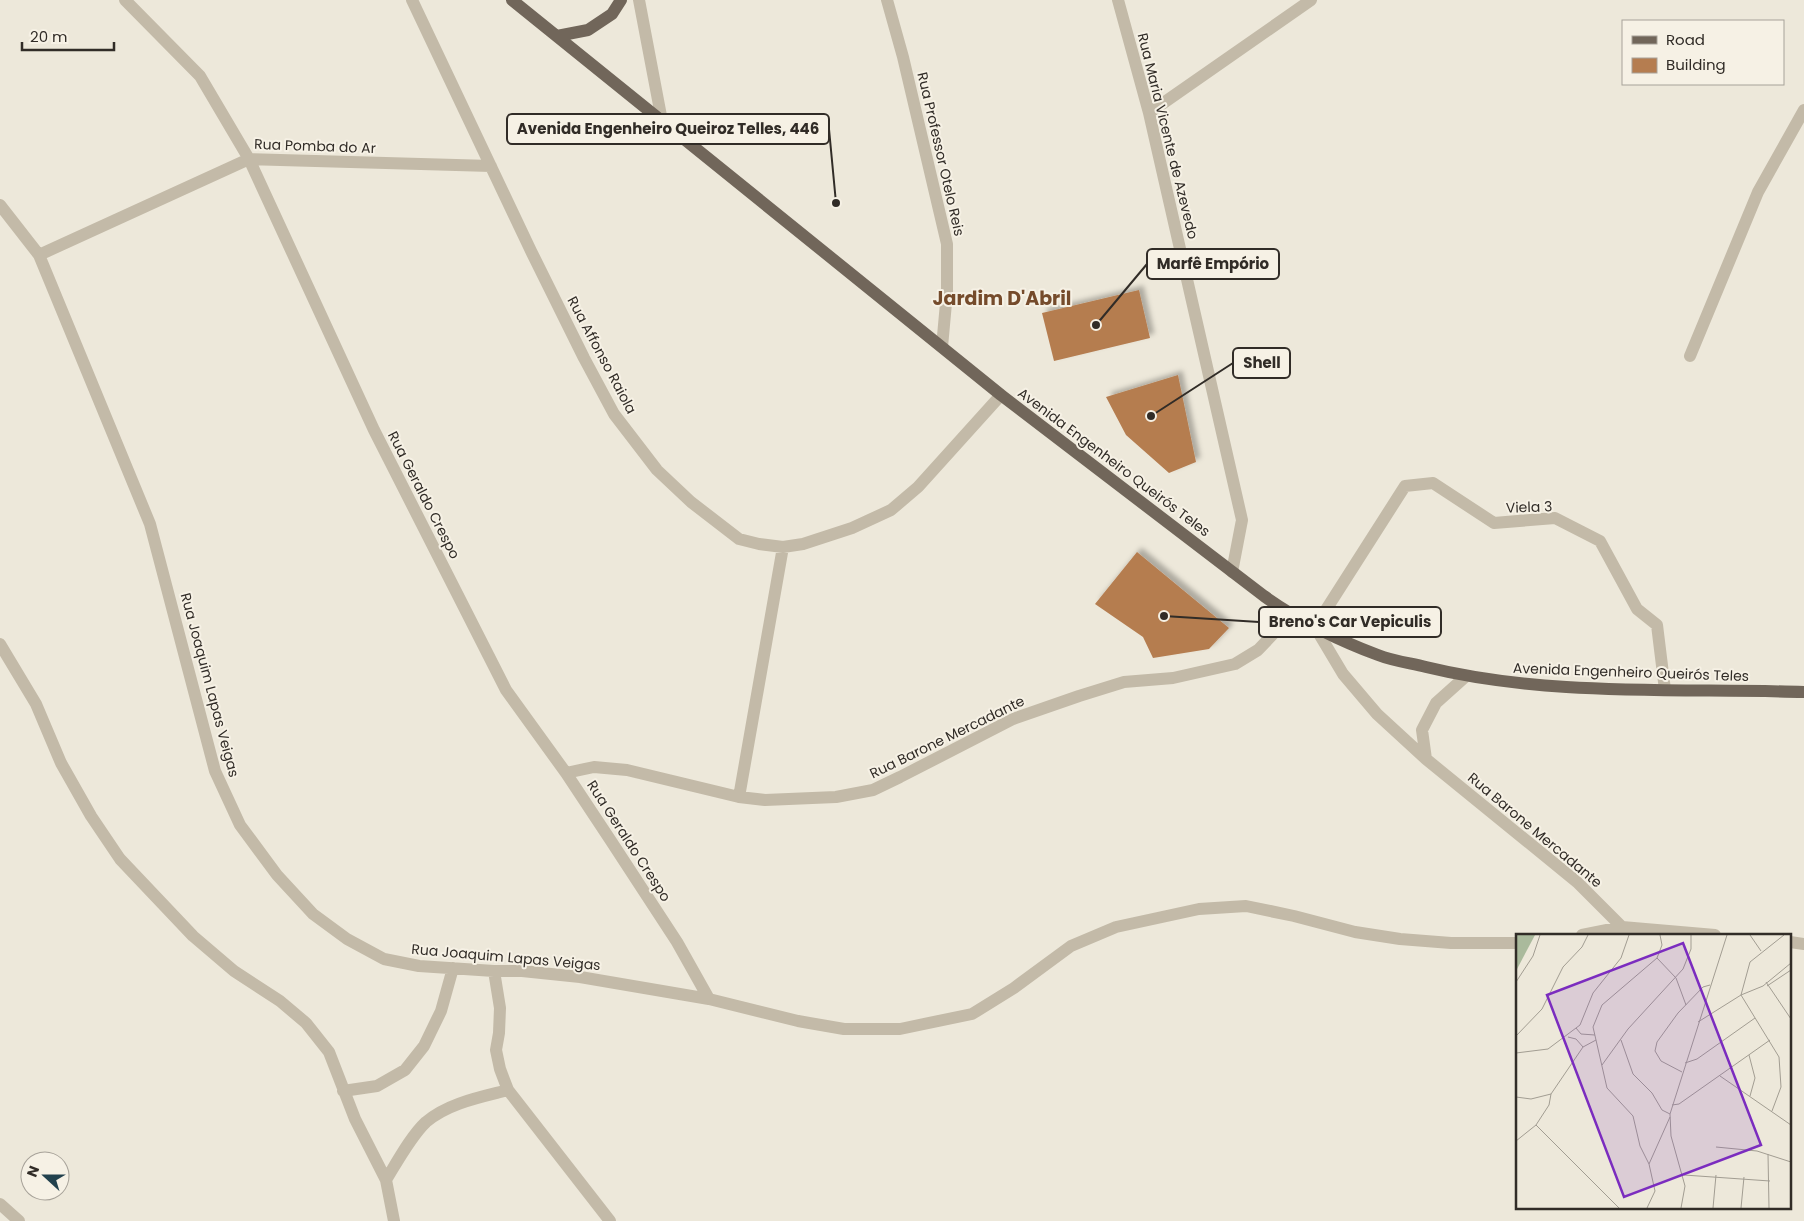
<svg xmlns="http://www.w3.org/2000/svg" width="1804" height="1221" font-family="Poppins,sans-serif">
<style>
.building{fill:#b57d50;filter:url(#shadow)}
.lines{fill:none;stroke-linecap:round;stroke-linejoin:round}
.minor{stroke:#c3baa8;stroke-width:12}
.major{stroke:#71665a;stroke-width:12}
.labels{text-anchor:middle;stroke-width:4;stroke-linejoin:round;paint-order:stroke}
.street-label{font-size:14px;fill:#312c27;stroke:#f6f1e5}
.district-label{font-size:19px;font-weight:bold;fill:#754b2b;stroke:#f6f1e5}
.inset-road{fill:none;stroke:#a29d92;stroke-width:1}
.view{fill:#7b2cbf;fill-opacity:0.15;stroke:#7b2cbf;stroke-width:2.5}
.inset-edge{fill:none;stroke:#312c27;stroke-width:2.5}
.leader{fill:none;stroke:#312c27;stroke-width:2}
.callout-dot{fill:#312c27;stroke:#f6f1e5;stroke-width:2}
.callout{fill:#f6f1e5;stroke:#312c27;stroke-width:2}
.callout-label{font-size:15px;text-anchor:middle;font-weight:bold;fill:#312c27}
</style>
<defs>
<filter id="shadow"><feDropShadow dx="4.5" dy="-4.5" stdDeviation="2.5" flood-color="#0004"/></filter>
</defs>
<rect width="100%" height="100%" fill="#ede8da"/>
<path class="building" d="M1139,290L1150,338L1054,361L1042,313Z
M1178,375L1196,462L1169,473L1126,435L1106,397Z
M1137,552L1229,628L1209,649L1153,658L1143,637L1095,604Z"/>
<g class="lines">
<path class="minor" d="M125,0L200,76L249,159L374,430L506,690L566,773L611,841L677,942L709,999
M412,0L531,251L584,358L614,414L657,470L691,502L739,539L759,544L783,547L803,544L852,528L891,510L918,487L1001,395
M639,0L662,121
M887,0L903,57L947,244V292L942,347
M1118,0L1149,113L1242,520L1232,572
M1149,113L1311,0
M0,205L39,255L150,524L215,771L240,825L277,875L313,914L347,939L384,959L419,966L494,971H522L580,977L709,999L798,1021L844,1029H900L972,1014L1014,988L1071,946L1116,927L1199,909L1246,906L1294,916L1355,932L1400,939L1451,943H1518
M39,255L249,159L491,166
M1690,356L1758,192L1804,110
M0,644L36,704L61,763L91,816L120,859L193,936L234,971L280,1001L306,1023L329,1052L355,1119L386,1180L394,1221
M1426,759L1422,730L1436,703L1465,677
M566,773L594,767L627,770L739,797L765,800L836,797L873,790L900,777L1013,719L1079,696L1124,682L1173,678L1235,664L1258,650L1291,615
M739,797L783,547
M1622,927L1577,882L1426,759L1377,714L1343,674L1315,627L1405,486L1433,483L1494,523L1555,518L1600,541L1637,609L1657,625L1665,690
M1582,935L1622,927L1715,935
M1790,942L1804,944
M494,971L500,1008L499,1033L496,1050L500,1069L508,1090L610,1221
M343,1091L377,1086L405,1070L424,1046L441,1011L453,968
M386,1180C397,1162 411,1136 426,1122C448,1103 481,1097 508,1090
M0,1204L19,1221"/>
<path class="major" d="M512,0L1001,395L1264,596C1299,621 1338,640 1378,655C1393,661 1410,663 1426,667C1549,697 1678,688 1804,692
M557,36L588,30L612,14L621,0"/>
</g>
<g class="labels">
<g class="street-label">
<text transform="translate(1168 136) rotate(76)" y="5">Rua Maria Vicente de Azevedo</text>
<text transform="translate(315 146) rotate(2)" y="5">Rua Pomba do Ar</text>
<text transform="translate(941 154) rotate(77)" y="5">Rua Professor Otelo Reis</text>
<text transform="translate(602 355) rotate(62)" y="5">Rua Affonso Raiola</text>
<text transform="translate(1114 462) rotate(37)" y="5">Avenida Engenheiro Queirós Teles</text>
<text transform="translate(424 495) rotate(63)" y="5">Rua Geraldo Crespo</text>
<text transform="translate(1529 507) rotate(-2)" y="5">Viela 3</text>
<text transform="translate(1631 672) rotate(2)" y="5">Avenida Engenheiro Queirós Teles</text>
<text transform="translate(210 685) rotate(75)" y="5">Rua Joaquim Lapas Veigas</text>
<text transform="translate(947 737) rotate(-26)" y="5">Rua Barone Mercadante</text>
<text transform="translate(1535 830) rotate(40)" y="5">Rua Barone Mercadante</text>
<text transform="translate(629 841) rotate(57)" y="5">Rua Geraldo Crespo</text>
<text transform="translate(506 957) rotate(5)" y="5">Rua Joaquim Lapas Veigas</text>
</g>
<g class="district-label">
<text x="1002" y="305">Jardim D'Abril</text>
</g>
</g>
<g transform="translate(1516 934)">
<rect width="275" height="275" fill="#ede8da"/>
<path d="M0,1H19L0,37Z" fill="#aaba9c"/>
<path class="inset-road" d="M234,1L245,17M141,24L160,44L170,71M0,48L17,22L24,1M250,48L275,85M251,52L275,36M182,88L225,61L247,52L275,29M60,94L65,100L79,101M0,102L26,75L47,33L66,13L72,1M52,103L60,105L67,113M105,106L117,140L136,159L146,176L154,180M0,119L32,115L64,91L77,59L105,24L113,1M233,121L239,144L234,162M169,129L181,125L239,84M86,131L112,95L167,35L175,15V1M166,138L145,127L139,117L141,108L162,79L187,53L194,51M204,142L275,191M0,163L15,165L35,160L67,113L80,106M156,171L163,170L254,106M256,177L265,153L263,123L225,61L234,28L268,1M20,191L103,274M0,207L20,191L33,171L35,160M200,213L241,217L275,228M252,220L253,274M133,230L154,183M168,241L254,247M131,274L139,257L133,230L124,212L117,182L91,154L77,93L86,71L141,24L146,11L144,1M165,274L169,252L155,202L154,180L211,1M197,274L200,241M225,274L228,243"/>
<path class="view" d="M167,9L245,211L108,263L31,61Z"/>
<rect width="275" height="275" class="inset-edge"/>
</g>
<path class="leader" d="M836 203L829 129M1096 325L1147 264M1151 416L1233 363M1164 616L1259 622"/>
<g class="callout-dot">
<circle cx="836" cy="203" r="5"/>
<circle cx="1096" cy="325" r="5"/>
<circle cx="1151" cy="416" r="5"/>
<circle cx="1164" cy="616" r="5"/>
</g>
<g class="callout">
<rect x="507" y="114" width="322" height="30" rx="5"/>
<rect x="1147" y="249" width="132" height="30" rx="5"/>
<rect x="1233" y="348" width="57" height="30" rx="5"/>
<rect x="1259" y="607" width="182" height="30" rx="5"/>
</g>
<g class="callout-label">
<text x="668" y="134">Avenida Engenheiro Queiroz Telles, 446</text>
<text x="1213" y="269">Marfê Empório</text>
<text x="1262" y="368">Shell</text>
<text x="1350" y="627">Breno's Car Vepiculis</text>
</g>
<rect x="1622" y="20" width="162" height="65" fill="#f6f1e5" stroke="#a7a299"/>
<rect x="1632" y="36" width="25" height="8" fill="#71665a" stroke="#a7a299"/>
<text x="1666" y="45" font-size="15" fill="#312c27">Road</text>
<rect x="1632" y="58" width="25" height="15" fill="#b57d50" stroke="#a7a299"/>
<text x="1666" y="70" font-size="15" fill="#312c27">Building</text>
<g transform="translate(45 1176) rotate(291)"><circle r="24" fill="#f6f1e5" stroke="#a7a299"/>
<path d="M0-4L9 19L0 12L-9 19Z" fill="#22414d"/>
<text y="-8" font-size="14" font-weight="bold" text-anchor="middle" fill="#312c27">N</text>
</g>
<path d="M22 42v8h92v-8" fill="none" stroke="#312c27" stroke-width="2.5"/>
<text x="30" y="42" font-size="15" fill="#312c27" stroke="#f6f1e5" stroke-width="4" paint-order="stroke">20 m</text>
</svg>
